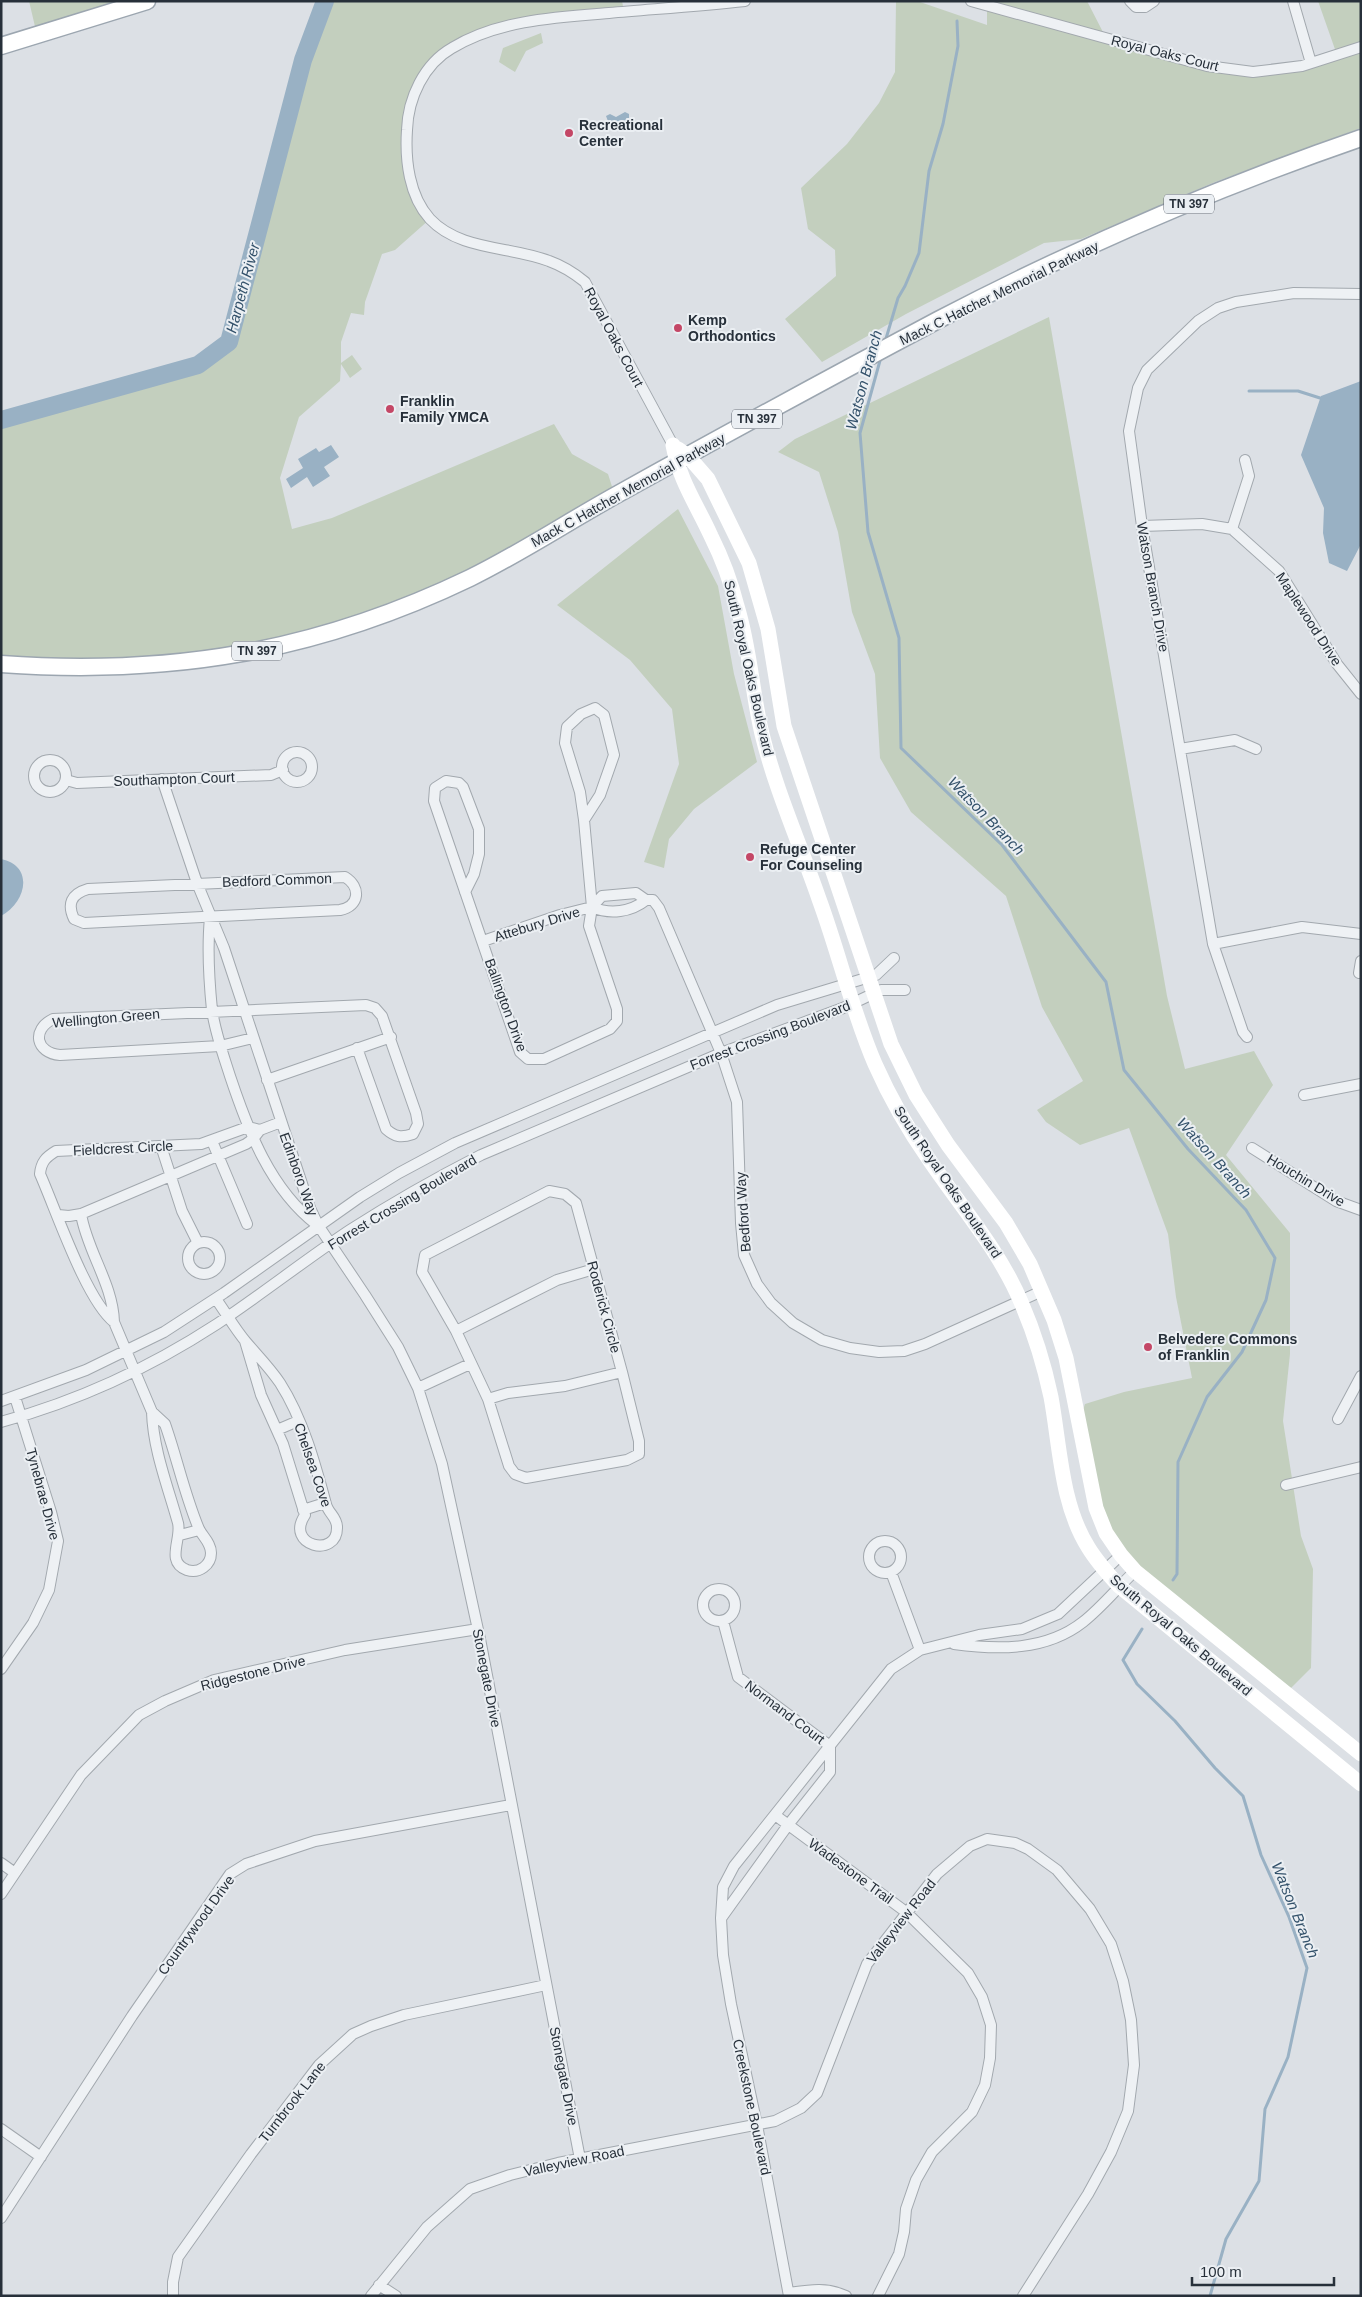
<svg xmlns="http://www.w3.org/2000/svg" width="1362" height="2297" font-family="Arial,sans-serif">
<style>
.green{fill:#c3cfbe}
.water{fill:#99b1c4}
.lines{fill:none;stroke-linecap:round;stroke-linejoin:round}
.stream{stroke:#99b1c4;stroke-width:3}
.river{stroke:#99b1c4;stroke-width:18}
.street-casing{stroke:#a2a8ae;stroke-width:12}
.primary-casing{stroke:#9ca6b0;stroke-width:19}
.street{stroke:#eef1f4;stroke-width:10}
.secondary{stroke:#fff;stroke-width:15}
.primary{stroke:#fff;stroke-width:16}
.poi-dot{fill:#c44766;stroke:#ebeff3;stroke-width:2}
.labels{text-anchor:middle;stroke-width:4;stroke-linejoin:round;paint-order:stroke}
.shield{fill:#ebeff3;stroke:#626972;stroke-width:1}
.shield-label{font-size:12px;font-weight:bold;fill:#27303a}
.street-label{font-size:14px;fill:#27303a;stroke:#ebeff3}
.poi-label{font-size:14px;font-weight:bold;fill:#27303a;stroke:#ebeff3;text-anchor:start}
.water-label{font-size:15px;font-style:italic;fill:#34526b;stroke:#ebeff3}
</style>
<rect width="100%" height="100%" fill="#dce0e5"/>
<path class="green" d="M29,1H147L37,35Z
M325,1H622L624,11L548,18L451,48L415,89L408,170L430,219L395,250L382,254L365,302L364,315L351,313L341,342V363L352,355L362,369L350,378L341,364L340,381L299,417L280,478L292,529L332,518L554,424L572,454L608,474L615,496L469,578L244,653L1,664V420L198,365L229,342L303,60Z
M971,1H1087L1106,38L1253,72L1337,55L1318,1H1361V128L1215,182L1081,239L1044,243L906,314L822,362L785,319L836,276L835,250L808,229L801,188L847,144L879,103L895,72L896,2H920L987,25V6Z
M541,33L543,43L526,51L515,72L499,62L503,48Z
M1049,317L1167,996L1185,1069L1254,1051L1273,1085L1226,1155L1290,1233V1354L1283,1421L1301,1536L1313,1569L1311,1668L1286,1693L1135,1571L1106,1533L1079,1422L1085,1404L1124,1392L1192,1378L1176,1297L1168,1234L1129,1128L1080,1145L1046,1122L1037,1110L1083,1081L1042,1007L1006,896L911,812L880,758L875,674L852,612L838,532L819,472L778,452L795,439Z
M678,509L718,586L734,674L757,762L694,809L669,839L664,868L644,862L679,764L672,709L630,660L557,605Z"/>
<path class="water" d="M625,112L629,114V120L620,122L616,130L611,129L606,116L610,114L616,117Z
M1361,381V544L1347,571L1329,563L1323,533L1324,508L1301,455L1321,396Z
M331,445L339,457L324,467L330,476L313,487L307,477L291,488L286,479L303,468L298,459L316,448L319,452Z
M1,859C35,866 26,903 1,916Z"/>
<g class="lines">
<path class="stream" d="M885,342L898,298L905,286L919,253L929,171L943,124L958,46L957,21
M881,357L860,433L868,532L899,638L901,748L1002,845L1106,982L1124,1070L1188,1149L1246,1210L1275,1258L1266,1300L1242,1352L1207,1397L1178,1462L1177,1574L1173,1580
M1249,391H1298L1320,398
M1142,1629L1123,1660L1137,1684L1175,1721L1215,1768L1243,1796L1261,1855L1289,1917L1307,1968L1288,2057L1265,2109L1259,2181L1226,2239L1210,2296"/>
<path class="river" d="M1,420L198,365L229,342L303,60L325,1"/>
<g class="street-casing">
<path id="street" d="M971,1L1207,66L1253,72L1302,66L1361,47
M1130,1L1136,7H1145L1154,1
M1293,1L1311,63
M673,445L585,282C574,273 563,266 549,261C511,246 460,251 430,219C409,196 405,160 407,130C408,98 424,64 452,48C498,20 557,17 609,13C654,9 700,6 745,1
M1142,526L1202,524L1232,529L1279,571L1337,664L1361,694
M1232,529L1249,476L1245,460
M1180,749L1235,740L1256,749
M282 767a15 15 0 1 1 30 0a15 15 0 1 1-30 0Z
M34 776a16 16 0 1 1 32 0a16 16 0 1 1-32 0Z
M162,779L197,883L224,948L310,1208L318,1225L365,1295L398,1347L418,1388L442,1464L480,1639L580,2159
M66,780L77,783L271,775L283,770
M345,877C361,887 360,906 340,910L84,923L74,919C67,904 71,894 88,889Z
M465,892L474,874L479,854V829L463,787L459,783L446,781L435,788L434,801L520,1052L528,1059H544L610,1029L617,1021V1009L589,926L592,907L584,820L580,792L565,743L567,727L581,714L595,708L604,715L614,755L600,795L584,820
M592,907L602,896L636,893L646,900H653L659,908L721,1053L737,1102L741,1223L744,1255L757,1284L771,1303L793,1323L822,1340L850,1348L879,1352L904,1351L925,1344L1042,1291
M592,907C610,915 631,912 646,900
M210,918C207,948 209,980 212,1010C215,1032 223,1054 230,1076C248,1130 270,1189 317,1225
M483,941L560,915L592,907
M1213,944L1302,927L1361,934
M1359,973L1361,961
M1247,1037L1243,1032L1213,944L1142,526L1129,431L1138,388L1147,370L1198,321L1218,308L1236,302L1294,293L1361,294
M253,1038L220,1046L60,1055C36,1053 31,1030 53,1019L366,1005L375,1008L382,1016L416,1113L418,1124L413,1134C401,1138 395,1137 386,1129L357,1048
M267,1080L391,1037
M1304,1095L1361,1084
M260,1130L281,1122
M212,1141L247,1224
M161,1146L182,1211L198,1243
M1252,1148L1336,1201L1361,1210
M549,1191L565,1194L576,1203L622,1372L639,1441V1454L627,1460L526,1478L515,1474L509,1466L488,1399L456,1331L422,1272L425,1255Z
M58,1215L69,1216L81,1214L246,1144L253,1139L260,1130L248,1127L201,1144L56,1151C46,1157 41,1162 40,1174C56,1210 86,1300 114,1322C113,1284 87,1251 81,1214
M188 1258a16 16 0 1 1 32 0a16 16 0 1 1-32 0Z
M216,1299C226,1313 235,1329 246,1342C258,1356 270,1368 280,1383C303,1419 315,1463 326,1504C328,1513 337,1517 337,1527C338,1559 284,1546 305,1515L283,1444L261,1395L245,1341
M114,1322L152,1412
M456,1331L557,1280L594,1269
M418,1388L470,1364
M488,1399L508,1393L565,1386L622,1372
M1,1401L86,1370L164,1332L224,1293L360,1197L399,1173L455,1143L777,1005L876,975L894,958
M152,1412L165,1424C177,1458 185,1496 199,1529C203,1537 211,1543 211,1553C211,1565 199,1574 187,1570C165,1562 182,1539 178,1523C168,1487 153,1449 152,1412Z
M1338,1419L1361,1376
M1,1422C78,1401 151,1367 217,1324C262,1294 305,1260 350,1230C392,1203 436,1178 481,1155L721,1053L843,1008L881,990H905
M277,1430L298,1421
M1286,1485L1361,1467
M303,1510L325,1503
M180,1535L199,1530
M869 1557a16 16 0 1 1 32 0a16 16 0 1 1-32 0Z
M891,1572L920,1650
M703 1605a16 16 0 1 1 32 0a16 16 0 1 1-32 0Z
M723,1621L738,1677L830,1746
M954,1644C998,1650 1046,1651 1083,1622C1102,1607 1118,1587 1135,1571
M1,1669L33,1623L49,1590L58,1541L51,1512L15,1397
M775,1815L906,1912L968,1973L982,1997L991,2025L990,2058L985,2085L972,2112L932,2152L916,2180L906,2209L904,2232L899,2254L878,2296
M1,1863L15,1873
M1,1894L81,1775L139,1715L165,1701L214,1680L345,1650L478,1629
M722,1917L788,1825L830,1772V1746
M1,2129L41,2157
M1,2218L132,2016L230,1874L246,1864L315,1841L511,1805
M379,2285L396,2296
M789,2293C810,2290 826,2287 846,2296
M173,2296V2282L178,2257L251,2154L319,2065L353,2034L371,2026L404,2015L546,1985
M371,2296L427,2227L470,2189L510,2175L558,2163L775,2121L801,2108L817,2093L867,1964L937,1874L970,1846L987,1839L1015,1843L1028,1849L1057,1870L1090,1909L1111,1944L1123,1981L1131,2020L1134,2065L1128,2111L1111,2152L1088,2194L1023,2296
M789,2296L757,2125L731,2004L723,1955L721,1918L723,1887L734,1866L891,1669L920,1650L979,1635L1022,1629L1058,1614L1121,1555"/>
</g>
<g class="primary-casing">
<path id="primary" d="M1,46L147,1
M1,664C171,676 316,652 470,578C521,553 569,521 618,494C724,435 831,377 938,320C1074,249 1216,188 1361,138"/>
</g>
<use href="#street" class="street"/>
<path class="secondary" d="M673,445C680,482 696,503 711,536C722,558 731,582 737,606C750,648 752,692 762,734C776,791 800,844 819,899C839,953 852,1011 875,1064C890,1098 909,1131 930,1161C962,1208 999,1250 1021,1302C1034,1332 1044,1364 1051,1397C1060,1446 1061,1504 1088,1547C1097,1562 1108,1574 1119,1586L1361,1784
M678,449L688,456L708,479L749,563L768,629L784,726L891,1044L916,1095L948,1145L1006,1223L1030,1264L1054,1320L1066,1358L1096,1508L1106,1533L1121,1555L1135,1571L1361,1754"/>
<use href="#primary" class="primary"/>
</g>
<g class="poi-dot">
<circle cx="569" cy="133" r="5"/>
<circle cx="678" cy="328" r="5"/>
<circle cx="390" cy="409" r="5"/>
<circle cx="750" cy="857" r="5"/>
<circle cx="1148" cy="1347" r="5"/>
</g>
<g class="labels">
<g class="shield">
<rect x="1164" y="194.5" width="50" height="19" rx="4"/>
<rect x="732" y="409.5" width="50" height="19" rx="4"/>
<rect x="232" y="641.5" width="50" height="19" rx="4"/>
</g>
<g class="shield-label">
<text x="1189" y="208">TN 397</text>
<text x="757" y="423">TN 397</text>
<text x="257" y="655">TN 397</text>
</g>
<g class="street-label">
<text transform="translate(1165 53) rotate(14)" y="5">Royal Oaks Court</text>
<text transform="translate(999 293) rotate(-26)" y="5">Mack C Hatcher Memorial Parkway</text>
<text transform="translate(614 337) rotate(62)" y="5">Royal Oaks Court</text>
<text transform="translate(628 490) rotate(-29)" y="5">Mack C Hatcher Memorial Parkway</text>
<text transform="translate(1153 587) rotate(80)" y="5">Watson Branch Drive</text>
<text transform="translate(1309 619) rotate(57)" y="5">Maplewood Drive</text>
<text transform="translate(749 668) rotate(77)" y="5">South Royal Oaks Boulevard</text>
<text transform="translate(174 779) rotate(-2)" y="5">Southampton Court</text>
<text transform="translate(277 880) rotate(-2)" y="5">Bedford Common</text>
<text transform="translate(537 924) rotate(-17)" y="5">Attebury Drive</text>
<text transform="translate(506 1005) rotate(70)" y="5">Ballington Drive</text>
<text transform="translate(106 1018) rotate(-5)" y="5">Wellington Green</text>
<text transform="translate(770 1035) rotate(-21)" y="5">Forrest Crossing Boulevard</text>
<text transform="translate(123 1148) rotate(-3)" y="5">Fieldcrest Circle</text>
<text transform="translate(299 1174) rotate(70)" y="5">Edinboro Way</text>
<text transform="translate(1306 1180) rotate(31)" y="5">Houchin Drive</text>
<text transform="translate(948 1182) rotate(56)" y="5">South Royal Oaks Boulevard</text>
<text transform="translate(402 1202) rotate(-31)" y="5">Forrest Crossing Boulevard</text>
<text transform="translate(743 1212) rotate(-94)" y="5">Bedford Way</text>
<text transform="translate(604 1307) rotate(75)" y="5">Roderick Circle</text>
<text transform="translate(313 1465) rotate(71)" y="5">Chelsea Cove</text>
<text transform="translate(43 1494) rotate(75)" y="5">Tynebrae Drive</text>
<text transform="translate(1181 1635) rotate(40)" y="5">South Royal Oaks Boulevard</text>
<text transform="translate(253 1673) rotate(-14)" y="5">Ridgestone Drive</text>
<text transform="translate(487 1678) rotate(79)" y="5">Stonegate Drive</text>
<text transform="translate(785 1712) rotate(37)" y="5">Normand Court</text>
<text transform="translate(851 1871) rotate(36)" y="5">Wadestone Trail</text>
<text transform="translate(901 1921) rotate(-52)" y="5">Valleyview Road</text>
<text transform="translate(196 1925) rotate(-54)" y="5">Countrywood Drive</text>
<text transform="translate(564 2076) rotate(79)" y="5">Stonegate Drive</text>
<text transform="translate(292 2102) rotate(-52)" y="5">Turnbrook Lane</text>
<text transform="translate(752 2107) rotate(78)" y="5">Creekstone Boulevard</text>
<text transform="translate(574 2161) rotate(-12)" y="5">Valleyview Road</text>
</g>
<g class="poi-label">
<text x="579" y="130">Recreational<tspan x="579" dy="16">Center</tspan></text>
<text x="688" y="325">Kemp<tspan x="688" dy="16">Orthodontics</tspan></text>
<text x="400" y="406">Franklin<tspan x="400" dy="16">Family YMCA</tspan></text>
<text x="760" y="854">Refuge Center<tspan x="760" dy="16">For Counseling</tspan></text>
<text x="1158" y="1344">Belvedere Commons<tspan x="1158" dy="16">of Franklin</tspan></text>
</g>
<g class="water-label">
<text transform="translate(243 288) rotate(-75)" y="5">Harpeth River</text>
<text transform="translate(864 380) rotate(-75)" y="5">Watson Branch</text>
<text transform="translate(986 816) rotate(46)" y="5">Watson Branch</text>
<text transform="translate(1214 1158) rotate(48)" y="5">Watson Branch</text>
<text transform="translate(1295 1910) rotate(68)" y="5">Watson Branch</text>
</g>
</g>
<rect width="1362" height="2297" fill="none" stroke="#27303a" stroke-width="5"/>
<path d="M1192 2277v8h142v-8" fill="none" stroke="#27303a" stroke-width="2.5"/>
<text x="1200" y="2277" font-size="15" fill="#27303a" stroke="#ebeff3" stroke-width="4" paint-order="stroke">100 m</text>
</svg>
